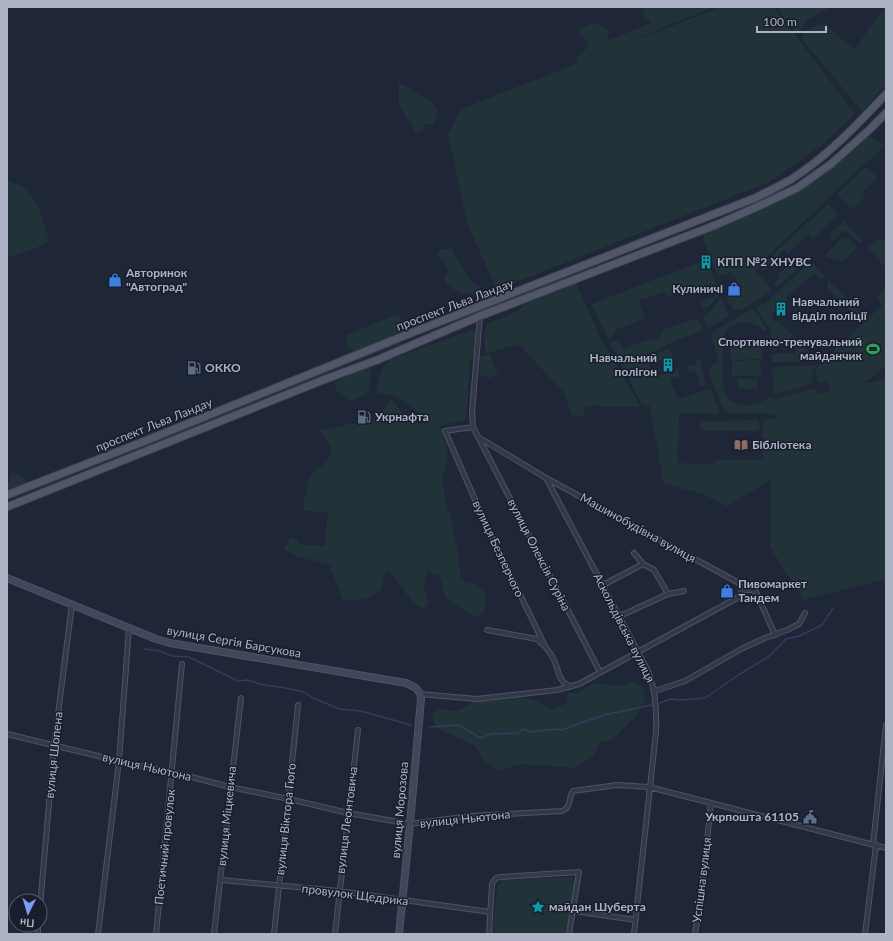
<svg xmlns="http://www.w3.org/2000/svg" width="893" height="941" font-family="Lato,sans-serif">
<style>
.green{fill:#213238}
.lines{fill:none;stroke-linecap:round;stroke-linejoin:round}
.stream{stroke:#313d5d;stroke-width:1.5}
.minor-casing{stroke:#4d5363;stroke-width:6}
.secondary-casing{stroke:#4d5363;stroke-width:8}
.primary-casing{stroke:#3c4251;stroke-width:9}
.minor{stroke:#333948;stroke-width:4}
.secondary{stroke:#41475b;stroke-width:6}
.primary{stroke:#515768;stroke-width:7}
.labels{text-anchor:middle;stroke-width:3;stroke-linejoin:round;paint-order:stroke}
.poi-label{font-size:12px;font-weight:bold;fill:#adb3c5;stroke:#191e2c;text-anchor:start}
.street-label{font-size:12px;fill:#adb3c5;stroke:#191e2c}
</style>
<rect width="100%" height="100%" fill="#1f2637"/>
<path class="green" d="M645,7H716L676,22L624,45L720,7H774L855,114L821,146L769,182L497,290L467,223L448,135L461,109L576,64L578,56L588,47V42L578,32C582,25 593,21 601,25C604,27 607,30 609,32L607,41L651,23L645,17L642,10Z
M777,7H831L807,20L805,19V24L799,33C794,32 779,12 777,7Z
M884,7H886V84L866,108L862,111L802,40C802,29 815,26 825,24L854,50Z
M399,83C407,86 412,90 419,94C433,102 443,108 433,125L424,124L423,132L415,133L411,124L399,106Z
M868,134H871L870,136L885,146L848,179L761,263L762,264L827,205H829L838,214L813,239L808,234L788,254L784,250L764,271L761,266L755,270L772,290C765,296 757,300 750,305C736,315 731,311 726,295L743,288L730,272L723,276L717,274L703,240L704,233L779,199L785,198L801,190L802,185Z
M866,167L878,178L862,193L866,197L852,210L837,194Z
M7,180C12,182 17,184 21,186C39,197 44,222 49,241L41,246L7,258Z
M844,221L863,241L859,243L845,230L834,240L829,235Z
M689,227L688,229L487,309V308Z
M886,236V258L884,260L886,262V268L868,248L877,240L880,238L884,242Z
M843,238C850,238 852,241 856,246L855,250L843,261L826,257L825,255L841,239Z
M451,248L470,280L483,290L479,295C470,295 456,293 449,286C447,284 446,281 444,278L449,271L443,261L436,254L441,249Z
M703,261L704,264L708,263L720,293L710,306L703,309L700,302L716,295L712,285L697,291L695,287L668,297L665,292L645,299L639,300L645,318L628,326L618,328L609,340L591,304Z
M789,264L796,270L781,284L777,286L774,283L779,278L777,276Z
M811,264L815,265L826,277L821,280L814,273L787,297V300L772,314L773,316L771,317L775,322L777,320L819,361L772,363V342V354L796,353V349L793,346L784,347V342H777L776,339L771,338L770,329L760,315L756,307L764,304L804,268Z
M828,281H830L865,316L860,321L827,287Z
M576,283L601,339L638,402L640,407L585,406L584,416L571,415L565,394L519,344L485,354L484,334L487,324L518,311L524,304Z
M886,287V366L864,383L876,382L886,375V581L883,580L803,600L770,547V480L727,506L705,495L663,483L650,406L642,405L610,343L618,339L623,349L653,338L654,340L658,339L663,330L698,318L703,330C691,337 643,349 644,364H645L652,355L669,349L674,361L669,363L667,357L649,364L654,378L669,372L670,375L676,372L675,369L677,368L680,377L670,379L678,399L708,389L712,392L719,411L716,414H679L678,463L714,464V462L718,460H763V421L766,419L775,418V414H731L724,410L708,371L710,367L718,362C720,352 710,344 711,333L753,308L767,330H763C751,319 729,319 723,338C721,345 723,355 723,363C724,382 719,404 745,405C754,405 760,403 768,398L777,399L815,388L817,394L830,390L827,381L818,383L815,373L811,375L813,384L773,395L772,367L817,365L812,371L813,373L821,363L882,305L877,298V296Z
M721,297L729,316L708,329L703,317L709,313Z
M395,315C401,315 402,320 404,325L403,331L358,350C349,352 347,345 345,338L346,335Z
M474,329H476L479,331L477,357H474L470,359L466,420L439,426L441,427L448,456L443,478L445,500L451,518L458,552L461,580L475,584L484,590L486,601L484,612L478,617L468,613L446,598L439,575L428,572C423,583 423,592 429,603L424,609L414,604L394,577L388,571C381,579 385,580 382,588C376,600 354,600 343,600L329,565L298,557L283,549L291,537L297,539L299,544L324,546L328,513L303,510C304,503 307,481 310,476C320,461 329,470 331,447L318,429H329L348,424L368,423L376,419L391,399L412,424L423,423L425,421L411,406L397,397L377,393C378,379 379,369 390,360Z
M762,340V359L731,360L730,341Z
M400,342L401,344L11,499L10,497Z
M490,354L498,374L490,378L479,374L480,357Z
M704,358L700,363L705,378V385L700,387L695,371L690,373L687,365L689,364L690,366L696,364V361Z
M760,360L761,376H732V361Z
M367,366L371,368V370L369,389L364,396L349,401L336,390L335,382Z
M737,379H757V389H738Z
M757,420L760,424C760,428 760,430 756,431H705L700,428V423L705,421Z
M12,473C19,473 26,477 28,483L7,490L10,476Z
M632,682L643,687L645,699L637,715L612,740L600,743L593,756L575,768L519,764L499,771L485,761L475,746L439,729L434,723L432,714L439,709L457,711L475,701L499,697L516,696L537,701L551,709L565,704L568,693H577L593,683L622,686Z
M572,877C580,888 568,921 565,934H497L493,929L497,887L502,880Z"/>
<g class="lines">
<path class="stream" d="M144,649L160,651L172,656L189,657L238,681L247,680L260,684L291,689L304,692L313,698L340,709L361,711L411,725
M660,703L671,699L681,700L705,698L740,674L768,657L786,639L799,636L822,625L833,608
M429,727L458,725L481,738L491,734L518,733L524,729L531,732L553,729L561,730L604,715L652,705"/>
<g class="minor-casing">
<path id="minor" d="M480,316L472,412L473,427L600,672
M473,427L445,431L484,520L545,646C548,651 552,655 554,660C559,670 558,683 571,686
M478,437L546,478L739,583L742,590
M546,478L649,673C656,693 657,711 656,732L634,934
M634,553L643,564L654,570L668,594L684,591
M603,585L643,564
M742,590H752L756,592L775,635
M620,616L668,594
M487,630L537,639L543,645
M655,691L685,681L743,648L765,638L787,630L799,624L805,613
M420,694L477,699L557,690L579,684L737,598L739,596L742,590
M7,734L119,761L172,772L230,787L289,799L348,813L410,824L470,816L562,811C572,807 568,798 573,791L617,785L649,787L886,848
M873,844L886,725
M221,880L339,891L490,912
M40,907L54,746L72,604
M573,911L636,920
M38,934V925
M98,934L119,761L129,628
M156,934L182,664
M214,934L241,698
M274,934L298,705
M335,934L358,730
M489,934L492,884L496,878L501,877L579,872L569,934
M695,934L702,887L711,803
M865,934L876,845"/>
</g>
<g class="secondary-casing">
<path id="secondary" d="M7,578L156,639L170,643L406,683C415,687 420,689 421,699L410,824L399,934"/>
</g>
<g class="primary-casing">
<path id="primary" d="M7,495L145,441L401,337L755,198C767,192 779,186 790,180C827,157 857,125 886,94
M7,507L323,380L377,360L480,316L718,224L759,206L797,188L831,164L870,129L886,113"/>
</g>
<use href="#minor" class="minor"/>
<use href="#secondary" class="secondary"/>
<use href="#primary" class="primary"/>
</g>
<defs>
<g id="building-bare" transform="scale(1.08)"><path d="M-4-6H4V6H1V3H-1V6H-4ZM-2.5-4.3h1.7v1.8h-1.7ZM.8-4.3h1.7v1.8H.8ZM-2.5-1h1.7V.8h-1.7ZM.8-1h1.7V.8H.8Z" fill="#0f9aa8" stroke="#191e2c" stroke-width="2.5" paint-order="stroke"/></g>
<g id="shop-bare" transform="scale(1.08)"><path d="M-5-2.5h2.3a2.7 3.5 0 0 1 5.4 0H5L5.5 6h-11ZM-1.5-2.5h3a1.5 2.3 0 0 0-3 0Z" fill="#3f7fe0" stroke="#191e2c" stroke-width="2.5" paint-order="stroke"/></g>
<g id="stadium-bare" transform="scale(1.08)"><path d="M0-5a6.5 5 0 1 0 0 10a6.5 5 0 1 0 0-10ZM-3.5-1.8h7v3.6h-7Z" fill="#2e9e5b" stroke="#191e2c" stroke-width="2.5" paint-order="stroke"/></g>
<g id="fuel-bare" transform="scale(1.08)"><path d="M-5.5-6h7V0h2V4h1.3V-2.5L3-4.5l.8-.8L6-3V5H2.5V1h-1V6h-7ZM-4.2-4.7v3.2H.2V-4.7Z" fill="#5c6f8a" stroke="#191e2c" stroke-width="2.5" paint-order="stroke"/></g>
<g id="library-bare" transform="scale(1.08)"><path d="M-6-4Q-3-5.5-.7-3.5V5Q-3 3-6 4ZM6-4Q3-5.5 .7-3.5V5Q3 3 6 4Z" fill="#8d6e63" stroke="#191e2c" stroke-width="2.5" paint-order="stroke"/></g>
<g id="civic-bare" transform="scale(1.08)"><path d="M-.6-6.5H3V-4.5H.6V-3L4-1V1h2V6H-6V1h2V-1L-.6-3ZM-1.2 2.5V6h2.4V2.5Z" fill="#5c6f8a" stroke="#191e2c" stroke-width="2.5" paint-order="stroke"/></g>
<g id="sight-bare" transform="scale(1.08)"><path d="M0-6L1.8-2.2L6-1.7L2.9 1.2L3.7 5.4L0 3.3L-3.7 5.4L-2.9 1.2L-6-1.7L-1.8-2.2Z" fill="#0f9aa8" stroke="#191e2c" stroke-width="2.5" paint-order="stroke"/></g>
</defs>
<g fill-rule="evenodd">
<use href="#building-bare" x="706" y="262"/>
<use href="#shop-bare" x="115" y="280"/>
<use href="#shop-bare" x="734" y="289"/>
<use href="#building-bare" x="781" y="309"/>
<use href="#stadium-bare" x="873" y="349"/>
<use href="#building-bare" x="668" y="365"/>
<use href="#fuel-bare" x="194" y="368"/>
<use href="#fuel-bare" x="364" y="417"/>
<use href="#library-bare" x="741" y="445"/>
<use href="#shop-bare" x="727" y="591"/>
<use href="#civic-bare" x="810" y="817"/>
<use href="#sight-bare" x="538" y="907"/>
</g>
<g class="labels">
<g class="poi-label">
<text x="717" y="266">КПП №2 ХНУВС</text>
<text x="126" y="277">Авторинок<tspan x="126" dy="14">"Автоград"</tspan></text>
<text x="723" y="293" text-anchor="end">Кулиничі</text>
<text x="792" y="306">Навчальний<tspan x="792" dy="14">відділ поліції</tspan></text>
<text x="862" y="346" text-anchor="end">Спортивно-тренувальний<tspan x="862" dy="14">майданчик</tspan></text>
<text x="657" y="362" text-anchor="end">Навчальний<tspan x="657" dy="14">полігон</tspan></text>
<text x="205" y="372">ОККО</text>
<text x="375" y="421">Укрнафта</text>
<text x="752" y="449">Бібліотека</text>
<text x="738" y="588">Пивомаркет<tspan x="738" dy="14">Тандем</tspan></text>
<text x="799" y="821" text-anchor="end">Укрпошта 61105</text>
<text x="549" y="911">майдан Шуберта</text>
</g>
<g class="street-label">
<text transform="translate(455 305) rotate(-21)" y="4">проспект Льва Ландау</text>
<text transform="translate(154 425) rotate(-22)" y="4">проспект Льва Ландау</text>
<text transform="translate(638 528) rotate(29)" y="4">Машинобудівна вулиця</text>
<text transform="translate(498 549) rotate(65)" y="4">вулиця Безперчого</text>
<text transform="translate(539 555) rotate(63)" y="4">вулиця Олексія Суріна</text>
<text transform="translate(624 628) rotate(63)" y="4">Аскольдівська вулиця</text>
<text transform="translate(234 642) rotate(10)" y="4">вулиця Сергія Барсукова</text>
<text transform="translate(54 755) rotate(-84)" y="4">вулиця Шопена</text>
<text transform="translate(147 767) rotate(13)" y="4">вулиця Ньютона</text>
<text transform="translate(400 810) rotate(-85)" y="4">вулиця Морозова</text>
<text transform="translate(227 816) rotate(-84)" y="4">вулиця Міцкевича</text>
<text transform="translate(286 819) rotate(-84)" y="4">вулиця Віктора Гюґо</text>
<text transform="translate(465 819) rotate(-6)" y="4">вулиця Ньютона</text>
<text transform="translate(347 820) rotate(-83)" y="4">вулиця Леонтовича</text>
<text transform="translate(165 847) rotate(-84)" y="4">Поетичний провулок</text>
<text transform="translate(702 880) rotate(-83)" y="4">Успішна вулиця</text>
<text transform="translate(355 895) rotate(7)" y="4">провулок Щедрика</text>
</g>
</g>
<rect width="893" height="941" fill="none" stroke="#adb3c5" stroke-width="16"/>
<g transform="translate(28 913) rotate(185)"><circle r="19" fill="#191e2c" stroke="#545a69"/>
<path d="M0-3L7 15L0 10L-7 15Z" fill="#7d9cf9"/>
<text y="-6" font-size="11" font-weight="bold" text-anchor="middle" fill="#adb3c5">Пн</text>
</g>
<path d="M757 26v6h69v-6" fill="none" stroke="#adb3c5" stroke-width="2"/>
<text x="763" y="26" font-size="12" fill="#adb3c5" stroke="#191e2c" stroke-width="3" paint-order="stroke">100 m</text>
</svg>
